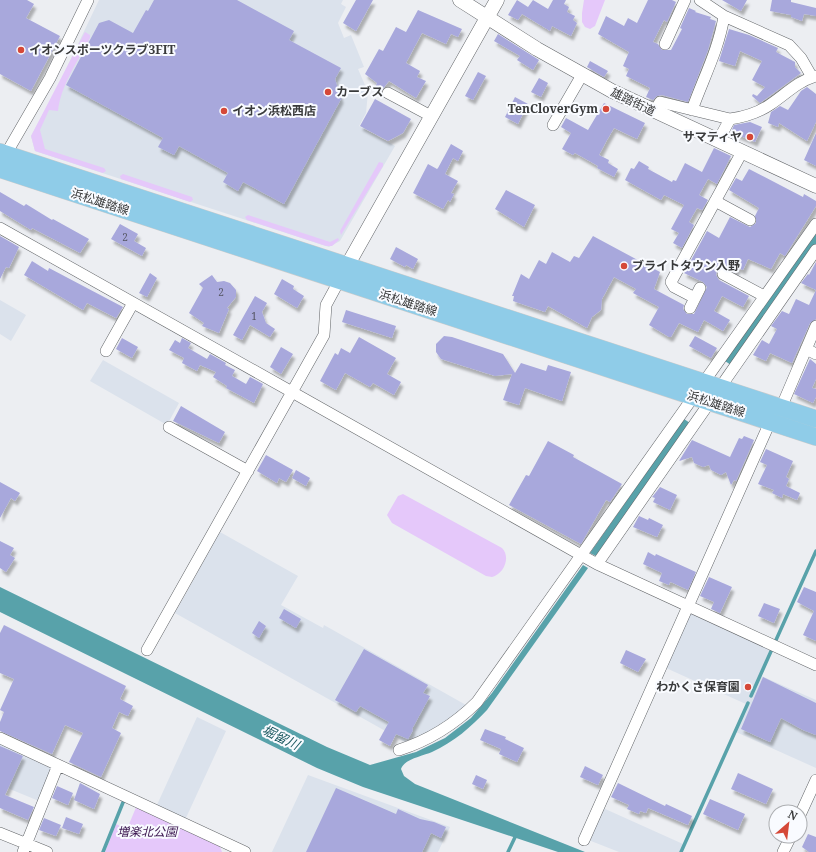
<svg xmlns="http://www.w3.org/2000/svg" width="816" height="852" font-family="'Noto Serif','Noto Sans JP',serif">
<style>
.built{fill:#dbe2ec}
.green{fill:#e5c8fa}
.water{fill:#58a2aa}
.lines{fill:none;stroke-linecap:round;stroke-linejoin:round}
.stream{stroke:#58a2aa;stroke-width:3.5}
.building{fill:#a8a8dc;filter:url(#shadow)}
.minor-casing{stroke:#626568;stroke-width:12}
.tertiary-casing{stroke:#626568;stroke-width:15}
.primary-casing{stroke:#ccc;stroke-width:18}
.minor{stroke:#fff;stroke-width:11}
.tertiary{stroke:#fff;stroke-width:14}
.primary{stroke:#8fcce8;stroke-width:17}
.poi-dot{fill:#d54838;stroke:#f9fbff;stroke-width:1.5}
.labels{text-anchor:middle;stroke-width:4;stroke-linejoin:round;paint-order:stroke}
.number-label{font-size:10px;fill:#555663}
.poi-label{font-size:12px;font-weight:bold;fill:#393a3b;stroke:#f9fbff;text-anchor:start}
.street-label{font-size:12px;fill:#393a3b;stroke:#f9fbff}
.park-label{font-size:12px;font-style:italic;fill:#3b1650;stroke:#f9fbff}
.water-label{font-size:13px;font-style:italic;fill:#1a5960;stroke:#f9fbff}
</style>
<defs>
<filter id="shadow"><feDropShadow dx="2.5" dy="4.5" stdDeviation="1" flood-color="#0004"/></filter>
</defs>
<rect width="100%" height="100%" fill="#eceef2"/>
<path class="built" d="M99,0H343L341,4L346,7L338,23L344,38L351,35L364,67L358,69L368,92L366,113L359,126L395,146L340,241L329,247L326,246L35,151L31,136L56,90Z
M0,300L26,315L11,341L0,334Z
M103,360L179,403L167,425L90,381Z
M220,532L298,576L281,605L323,628L324,625L466,705L451,719L425,734L405,742L175,613Z
M690,613L770,649L759,675L816,700V768L736,732L748,705L666,668Z
M197,717L226,731L185,820L156,807Z
M0,744L52,768L39,801L0,785Z
M308,775L450,827L438,852H272Z
M603,808L683,844L679,852H619L591,841L590,837Z"/>
<path class="green" d="M584,0H605L595,26L590,29L585,27L582,22V13Z
M85,32L90,35V38C78,61 61,85 58,111L49,110L40,130L45,149L104,168L106,171L103,173L35,151L31,136Z
M379,162L383,163V166L341,235L340,231Z
M123,174L192,197L193,200L190,202L121,179L120,176Z
M248,215L330,242L338,238L339,240L332,246H326L247,220L245,217Z
M403,494L502,548C511,557 504,574 492,577L486,576L392,523L387,515L398,496Z
M137,805L219,844L222,852H105L116,824L127,829Z"/>
<path class="water" d="M816,232V244L731,365L725,361Z
M684,419L690,423L596,556L590,553Z
M583,565L588,568L487,710C471,727 454,742 432,752C423,756 404,759 401,769L404,776L415,784L585,852H558L363,787L317,768L0,612V587L327,747L370,765L416,752L445,738L471,718L492,693Z"/>
<g class="lines">
<path class="stream" d="M776,640L816,551
M751,696L772,649
M103,852L124,800L122,799
M508,852L517,833
M681,852L748,703"/>
</g>
<path class="building" d="M0,0H27L34,4L26,18L60,36L31,91L0,74Z
M154,0H237L294,31L289,40L341,68L335,79L341,99L284,204L243,182L238,191L223,182L228,173L179,146L174,155L158,147L163,138L66,85L99,23L109,20L133,33L146,10L148,11Z
M356,0H373L356,31L343,23Z
M517,0L528,7L533,0L548,9L553,0H566L564,4L569,7L567,12L575,16L573,20L577,23L571,36L552,26L550,31L522,14L518,20L508,15Z
M648,0H672L676,2L667,22L664,20L653,42L658,44L662,50H671L682,29L680,28L689,8L696,11L695,12L711,17L710,19L716,21L708,50L688,102L662,95L657,96L653,100L646,97L650,88L626,76L629,69L623,66L629,52L598,34L606,16L624,26L628,18L637,23Z
M722,0H747L741,11Z
M772,0H791V2L816,8V16L804,14L802,21L791,17V15L770,11Z
M418,10L462,29L458,37L451,34L446,44L422,33L406,63L420,71L417,77L426,81L416,98L389,81L381,91L375,88L377,83L365,74L379,49L383,51L396,27L406,32Z
M729,29L749,35L778,48L776,52L795,62V67L801,73L760,103L752,96L753,94L757,96L765,87L752,80L762,61L740,51L735,66L719,61Z
M498,34L539,60L533,70L517,60L520,56L494,41Z
M590,61L608,71L604,77L587,67Z
M478,72L486,76L473,100L465,96Z
M539,78L548,83L541,97L531,92Z
M807,87L816,94V122L807,141L779,123L778,127L768,123L771,112L780,106L788,110L801,91Z
M515,97L528,104L518,124L505,117Z
M375,99L411,119L403,133L388,141L360,126Z
M604,103L645,123L637,139L614,128L607,140L599,155L609,160L608,163L618,169L614,177L597,168L598,166L575,153L573,155L562,149L571,133L561,127L566,118L588,130Z
M750,122L762,127L755,142L731,132L734,125Z
M816,133V166L804,160Z
M451,144L463,151L458,161L453,158L445,174L458,181L451,193L454,194L450,202L448,200L443,209L413,193L428,164L437,169L438,168Z
M714,148L731,156L717,184L708,179L699,195L708,200L702,210L697,208L689,222L694,225L682,248L673,243L679,233L671,229L684,205L664,195L661,200L625,180L631,168L634,169L639,161L649,167L648,169L672,182L673,180L676,181L685,163L702,172Z
M749,169L803,197L804,194L816,201V206L785,256L780,253L771,269L748,259L743,270L738,268L735,273L723,267L717,270L716,275L719,280L749,296L743,307L722,296L714,311L730,320L723,331L704,320L698,332L679,323L671,337H669L649,325L659,307L633,293L636,289L614,277L602,299L601,310L592,317L587,328L548,306L545,312L513,301L514,296H512L521,274L529,279L539,260L546,264L552,252L570,262L574,256L579,258L593,236L660,272L654,289L684,305L683,309L687,314H694L707,287L703,282L684,273L707,231L719,238L730,217L750,227L756,223L755,216L759,208L729,190L736,178L742,181Z
M506,190L535,205L524,227L495,209Z
M0,192L24,206L26,204L52,220L53,219L89,239L80,253L32,228L31,230L0,211Z
M120,224L138,234L134,241L146,248L142,256L111,239Z
M0,236L19,247L9,268L6,267L0,279Z
M396,247L418,259L413,269L406,265L405,267L390,259Z
M32,261L48,271L49,268L123,307L116,318L87,303L83,310L24,275Z
M816,262V319L810,323L792,363L770,353L766,361L753,355L762,340L769,344L777,329L771,326L782,311L789,314L796,299L809,305L816,290L801,283L808,274L809,275Z
M150,273L157,278L147,297L139,293Z
M212,275L217,282L224,281L230,283L236,290V297L227,308L229,309L219,333L202,326L204,323L189,313L203,288L199,284Z
M282,279L294,286L293,289L304,296L297,308L274,294Z
M255,296L267,303L262,312L266,323L275,329L270,337L250,325L242,340L233,335Z
M346,310L396,326L392,338L342,322Z
M444,336L452,337L503,354L515,373L521,363L546,371L548,365L571,372L562,401L525,388L519,405L503,400L512,374L495,376L441,359L436,352V344Z
M695,336L717,348L711,358L689,346Z
M359,337L396,358L387,374L401,382L394,395L373,383L370,387L345,373L336,390L320,381L335,353L338,355L341,348L350,353Z
M122,338L138,347L132,358L116,349Z
M182,338L191,343L188,348L207,359L210,354L226,363L225,365L235,370L232,376L246,384L250,377L263,384L254,403L226,388L227,386L213,377L216,372L200,365L197,371L182,363L184,358L169,350L175,340L180,343Z
M281,347L293,354L281,374L270,367Z
M810,359L816,364V379L812,388L816,389V397L813,403L794,394Z
M181,406L225,432L219,443L173,421Z
M744,436L754,440L736,481L734,480L731,485L726,472L721,475L711,470L709,465L703,467L694,463L692,457L679,461L692,440L730,457L739,438L742,439Z
M548,441L574,455L573,457L622,484L610,502L606,500L581,544L509,505L526,475L529,476Z
M766,449L793,461L786,477L789,479L786,486L800,493L797,500L783,494L782,498L772,493L774,490L758,484L767,465L760,462Z
M266,455L293,470L286,482L279,478L277,483L257,471Z
M296,470L310,478L306,486L292,478Z
M0,482L20,493L15,501L11,498L0,518Z
M660,487L677,495L670,510L653,502L655,498L652,497L653,496Z
M639,516L648,520L649,518L663,525L657,537L633,527Z
M0,541L14,548L10,555L15,558L6,572L0,568Z
M648,552L655,556L656,554L696,572L688,590L673,583L670,582L669,585L659,581L662,573L643,564Z
M709,577L732,587L720,613L711,609L714,602L700,596Z
M804,587L816,592V641L803,635L814,611L797,602Z
M764,603L780,609L774,623L758,616Z
M284,609L301,619L296,628L279,618Z
M259,621L266,626L259,638L252,633Z
M4,625L126,686L120,699L133,706L128,716L119,712L112,728L121,733L101,777L69,762L83,733L65,725L52,754L0,731V722L4,712L0,710L14,679L0,673V633Z
M364,649L428,685L423,693L430,696L412,729L413,730L408,739L396,734L390,746L379,740L389,722L360,706L356,712L335,700Z
M626,650L646,659L638,672L620,663Z
M763,677L816,703V735L803,730L781,718L770,742L741,729Z
M485,729L506,737L505,739L524,748L517,762L499,754L501,749L480,740Z
M0,746L23,756L5,795L34,807L28,820L0,808Z
M585,766L603,775L598,785L580,777Z
M738,773L773,789L766,804L731,789Z
M476,775L487,780L483,789L472,784Z
M80,783L100,794L94,809L74,800Z
M618,783L665,806L666,804L692,816L688,825L648,808L646,813L640,811L639,814L627,809L629,805L611,797Z
M57,786L73,793L68,805L52,798Z
M336,788L396,814L398,809L420,819L434,822L446,827L441,838L431,833L422,852H306Z
M710,799L745,814L738,830L703,814Z
M66,817L83,824L79,834L62,828Z
M44,818L61,825L56,836L39,830Z
M808,834L816,837V852H809L802,847Z"/>
<g class="lines">
<g class="minor-casing">
<path id="minor" d="M700,0L724,16L789,45L801,58L812,77
M665,44L685,0
M388,93L431,116
M692,110C703,79 719,49 724,16
M654,112L660,102L730,119C744,117 758,113 771,104C786,94 798,81 816,76
M553,125L582,75
M718,141L730,119
M6,154L50,78L88,0
M715,201L750,220
M0,228L292,392L324,335L326,305L339,281
M723,274L764,296
M695,298L674,287L671,282L742,152
M690,308L700,288
M806,349L816,354
M106,351L133,303
M781,408L816,326
M169,427L248,471
M597,564L816,250
M147,650L292,392L597,564L816,665
M0,738L245,852
M399,750C430,740 454,725 477,702L816,224
M800,815L816,780
M0,833L47,852
M584,840L770,422
M23,852L58,765
M783,852L791,836"/>
</g>
<g class="tertiary-casing">
<path id="tertiary" d="M460,0L537,49L612,91L816,186
M342,275L497,0"/>
</g>
<g class="primary-casing">
<path id="primary" d="M0,152L816,419
M0,169L816,437"/>
</g>
<use href="#minor" class="minor"/>
<use href="#tertiary" class="tertiary"/>
<use href="#primary" class="primary"/>
</g>
<g class="poi-dot">
<circle cx="21" cy="50" r="4"/>
<circle cx="328" cy="92" r="4"/>
<circle cx="606" cy="109" r="4"/>
<circle cx="224" cy="111" r="4"/>
<circle cx="750" cy="137" r="4"/>
<circle cx="624" cy="266" r="4"/>
<circle cx="748" cy="687" r="4"/>
</g>
<g class="labels">
<g class="number-label">
<text x="125" y="241">2</text>
<text x="221" y="296">2</text>
<text x="254" y="320">1</text>
</g>
<g class="poi-label">
<text x="29" y="54">イオンスポーツクラブ3FIT</text>
<text x="336" y="96">カーブス</text>
<text x="598" y="113" text-anchor="end">TenCloverGym</text>
<text x="232" y="115">イオン浜松西店</text>
<text x="742" y="141" text-anchor="end">サマティヤ</text>
<text x="632" y="270">ブライトタウン入野</text>
<text x="740" y="691" text-anchor="end">わかくさ保育園</text>
</g>
<g class="street-label">
<text transform="translate(633 102) rotate(26)" y="4">雄踏街道</text>
<text transform="translate(100 202) rotate(18)" y="4">浜松雄踏線</text>
<text transform="translate(408 303) rotate(18)" y="4">浜松雄踏線</text>
<text transform="translate(716 404) rotate(18)" y="4">浜松雄踏線</text>
</g>
<g class="park-label">
<text x="147" y="836">増楽北公園</text>
</g>
<g class="water-label">
<text transform="translate(281 737) rotate(26)" y="5">堀留川</text>
</g>
</g>
<g transform="translate(788 824) rotate(28)"><circle r="19" fill="#f9fbff" stroke="#acaeb1"/>
<path d="M0-3L7 15L0 10L-7 15Z" fill="#d54838"/>
<text y="-6" font-size="11" font-weight="bold" text-anchor="middle" fill="#393a3b">N</text>
</g>
</svg>
